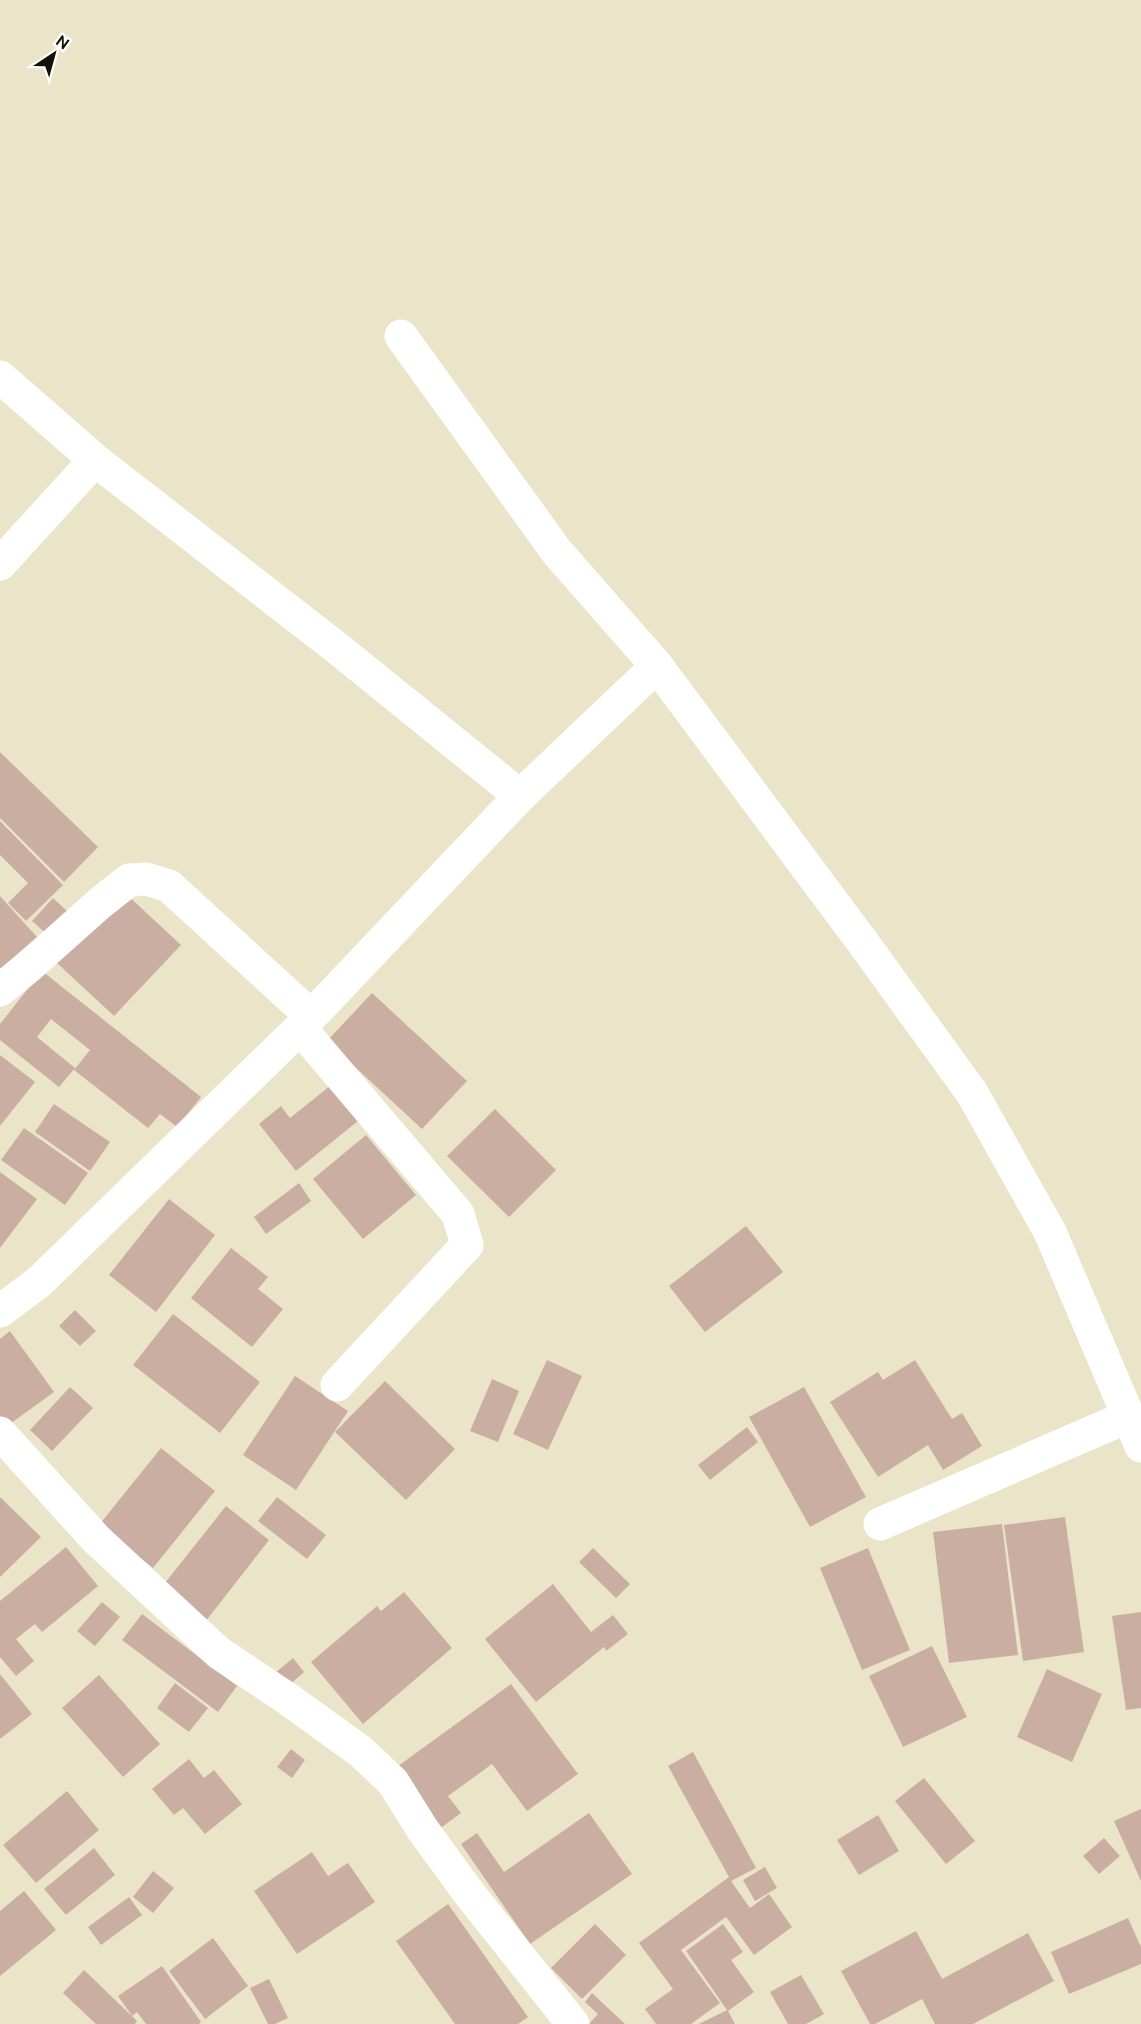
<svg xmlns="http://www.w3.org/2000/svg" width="1141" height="2024" font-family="Ubuntu,sans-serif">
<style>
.building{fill:#cbaea2}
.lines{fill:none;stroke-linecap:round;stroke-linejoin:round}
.minor{stroke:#fff;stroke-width:33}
</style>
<rect width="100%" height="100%" fill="#eae5c8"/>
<path class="building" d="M0,752L98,847L64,882L0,818Z
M0,821L63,885L26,921L8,903L28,883L0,855Z
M124,892L181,945L114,1016L57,963Z
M0,896L37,937L0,969Z
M53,898L68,912L48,935L32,921Z
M42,971L201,1097L177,1127L160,1114L148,1128L74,1070L90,1050L51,1019L37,1037L75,1068L59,1087L0,1040V1024Z
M372,993L467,1081L422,1129L327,1041Z
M0,1055L35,1082L0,1126Z
M330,1086L358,1121L296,1171L259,1124L281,1106L290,1118Z
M54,1104L110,1142L90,1171L35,1132Z
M495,1109L556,1170L509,1217L447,1156Z
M24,1128L88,1173L65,1205L1,1160Z
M366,1135L416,1195L363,1239L313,1179Z
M0,1172L37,1199L0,1248Z
M299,1183L311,1201L266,1234L254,1217Z
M169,1199L215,1235L156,1312L109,1275Z
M746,1226L783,1272L705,1332L669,1286Z
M231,1248L268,1277L258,1289L283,1309L252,1347L191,1298Z
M75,1310L96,1331L80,1346L59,1326Z
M173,1314L260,1382L220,1433L133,1365Z
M10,1331L54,1392L3,1429L0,1425V1339Z
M547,1360L582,1376L548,1450L513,1434Z
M915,1360L952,1419L962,1413L982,1446L943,1470L928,1445L878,1477L830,1402L878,1372L883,1380Z
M295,1376L348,1411L296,1490L243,1455Z
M492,1379L519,1391L498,1442L470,1431Z
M385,1381L455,1449L406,1500L335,1432Z
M70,1387L93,1408L52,1451L30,1430Z
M804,1387L866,1497L810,1527L749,1417Z
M747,1427L758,1442L710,1480L698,1465Z
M161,1448L215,1491L153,1568L99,1525Z
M0,1497L41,1537L0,1577Z
M277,1497L326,1535L307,1559L258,1521Z
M226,1506L269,1540L205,1622L161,1588Z
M1065,1517L1084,1652L1023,1661L1004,1525Z
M1002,1524L1018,1655L949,1663L933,1532Z
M66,1547L98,1586L42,1632L35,1624L16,1639L34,1661L16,1676L0,1657V1601Z
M593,1548L630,1584L616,1598L579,1562Z
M868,1548L910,1650L862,1670L820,1568Z
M553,1584L591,1632L613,1615L628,1634L606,1651L604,1647L536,1702L485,1639Z
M404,1592L452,1648L363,1724L311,1662L377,1606L381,1611Z
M102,1602L120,1617L95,1646L77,1631Z
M1141,1612V1708L1126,1710L1112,1616Z
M142,1614L237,1686L218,1712L122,1640Z
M932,1646L967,1717L903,1747L869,1676Z
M293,1658L304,1672L287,1687L275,1673Z
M1047,1669L1102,1694L1072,1762L1017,1737Z
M0,1674L32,1714L0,1739Z
M99,1675L160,1744L123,1777L62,1708Z
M175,1683L208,1708L189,1732L157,1708Z
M511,1684L578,1774L527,1811L492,1764L448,1796L461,1813L438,1830L394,1769Z
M291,1749L305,1760L292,1778L277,1767Z
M693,1752L756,1868L731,1881L750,1908L769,1894L792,1927L754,1955L726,1917L681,1950L720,2003L691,2024H656L645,2009L673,1989L639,1943L729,1877L668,1766Z
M189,1759L204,1778L214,1770L242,1804L205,1834L183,1808L174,1815L152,1789Z
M924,1778L975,1841L946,1864L895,1801Z
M67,1791L99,1830L36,1883L3,1845Z
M1141,1809V1881L1114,1821Z
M589,1813L632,1874L530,1944L461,1844L477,1833L504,1872Z
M878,1815L899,1851L859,1875L837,1840Z
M1104,1838L1120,1856L1099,1874L1083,1856Z
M94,1848L115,1875L66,1915L44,1889Z
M312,1852L328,1876L348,1863L375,1902L297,1954L254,1891Z
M765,1867L777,1888L755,1901L743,1880Z
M153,1871L174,1888L153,1913L133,1897Z
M24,1891L56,1930L0,1976V1911Z
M129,1897L142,1915L101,1945L88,1927Z
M448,1904L528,2017L518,2024H455L396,1941Z
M1128,1918L1141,1947V1964L1069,1994L1051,1952Z
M595,1924L626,1955L582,1999L551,1968Z
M723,1924L743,1952L731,1960L754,1992L728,2011L735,2024H699L727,2010L686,1951Z
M916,1931L942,1979L1028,1933L1054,1981L973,2024H935L922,1999L875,2024H870L841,1971Z
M213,1938L248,1986L205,2019L169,1971Z
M162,1966L201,2022L199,2024H146L137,2012L132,2016L118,1996Z
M84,1970L137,2021L135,2024H96L63,1993Z
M801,1975L824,2014L806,2024H788L770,1992Z
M269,1979L288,2018L275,2024H268L250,1988Z
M592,1993L625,2024H589L598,2014L585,2002Z"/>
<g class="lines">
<path class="minor" d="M401,336L557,552L657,666L864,944L972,1093L1050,1232L1141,1446
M0,377L95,460L337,648L520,796
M0,564L95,460
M0,990L26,969L100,903L129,880L146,879L169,886L311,1016
M300,1028L458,1214L467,1245L337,1385
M0,1311L39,1282L300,1028L520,796L657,666
M0,1433L96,1539L219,1653L288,1699L360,1751L393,1782L423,1830L468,1892L573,2024
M880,1524L1127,1417"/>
</g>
<g transform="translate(54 54) rotate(36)" stroke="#ffffff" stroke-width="4.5" paint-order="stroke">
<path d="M0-4.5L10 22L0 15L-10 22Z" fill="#131108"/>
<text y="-9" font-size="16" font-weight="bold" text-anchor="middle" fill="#131108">N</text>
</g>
</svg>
